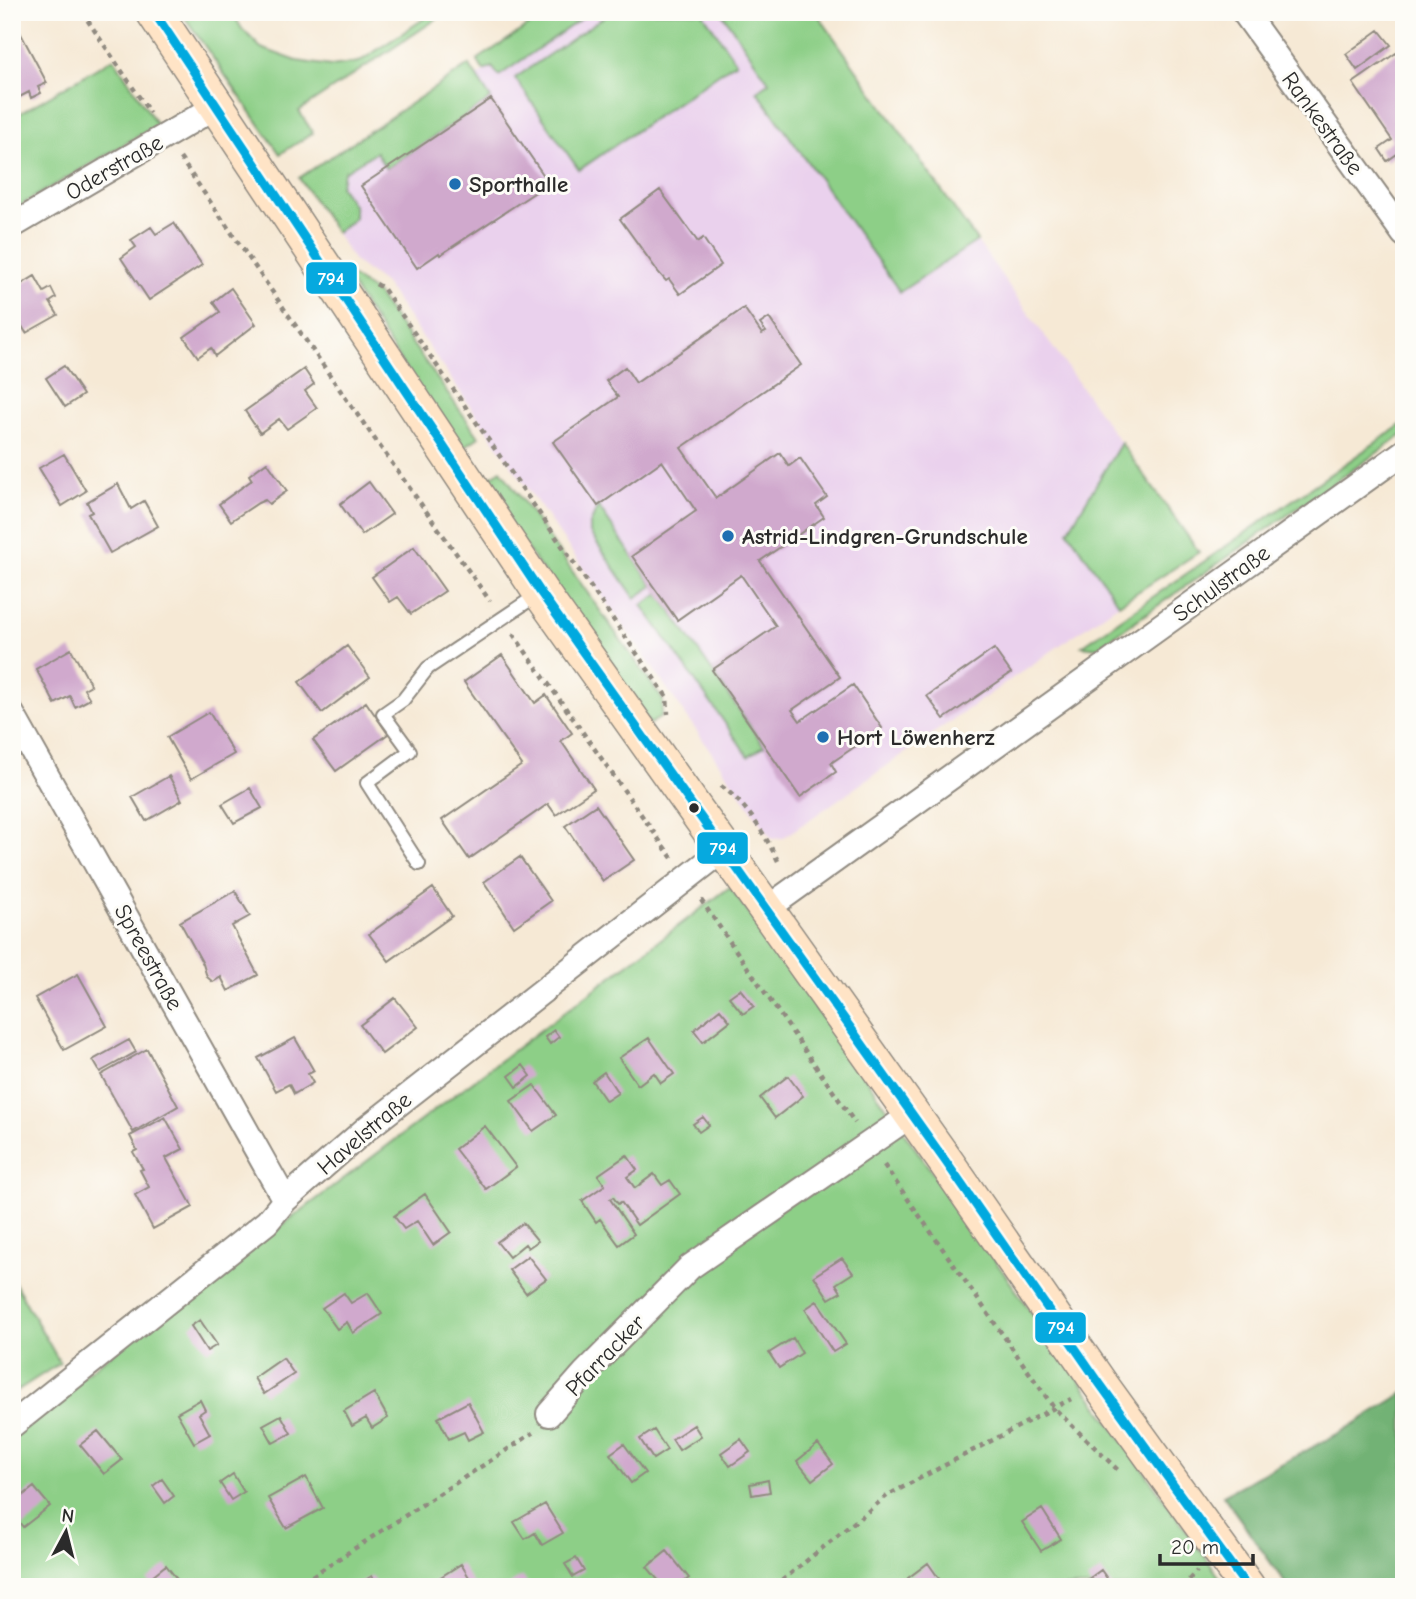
<svg xmlns="http://www.w3.org/2000/svg" width="1416" height="1599" font-family="'Comic Neue',sans-serif">
<style>
.built{fill:#ead1ed}
.green{fill:#8dcf87;stroke:#5c7d59;stroke-width:2}
.forest{fill:#72b274;stroke:#4e6e50;stroke-width:2}
.building{fill:#d0a9cd}
.lines{fill:none;stroke-linecap:round;stroke-linejoin:round}
.lane-casing{stroke:#908a80;stroke-width:16}
.street-casing{stroke:#908a80;stroke-width:28}
.secondary-casing{stroke:#908a80;stroke-width:38}
.path{stroke:#908a80;stroke-width:4.5;stroke-dasharray:5 5;stroke-linecap:butt}
.lane{stroke:#fff;stroke-width:12}
.street{stroke:#fff;stroke-width:24}
.secondary{stroke:#ffe4c6;stroke-width:35}
.bus-1-casing{stroke:#fdfcf7;stroke-width:14}
.bus-1{stroke:#06a9df;stroke-width:9}
.poi-dot{fill:#1f6fb2;stroke:#fdfcf7;stroke-width:2.5}
.bus-dot{fill:#2b2b2b;stroke:#fdfcf7;stroke-width:2.5}
.labels{text-anchor:middle;stroke-width:6;stroke-linejoin:round;paint-order:stroke}
.street-label{font-size:23px;fill:#2b2b2b;stroke:#fdfcf7}
.poi-label{font-size:23px;font-weight:bold;fill:#2b2b2b;stroke:#fdfcf7;text-anchor:start}
.line-badge{stroke:#fdfcf7;stroke-width:2.5}
.badge-label{font-size:19px;text-anchor:middle;font-weight:bold;fill:#fff}
</style>
<rect width="100%" height="100%" fill="#fdfcf7"/>
<filter id="ink" filterUnits="userSpaceOnUse"><feTurbulence type="fractalNoise" baseFrequency=".0143" numOctaves="2"/><feDisplacementMap in="SourceGraphic" scale="14" xChannelSelector="R" yChannelSelector="G"/><feConvolveMatrix kernelMatrix="1 2 1 2 8 2 1 2 1" color-interpolation-filters="sRGB"/></filter>
<filter id="wash" filterUnits="userSpaceOnUse"><feTurbulence type="fractalNoise" baseFrequency=".00686" numOctaves="4" result="noise"/><feDisplacementMap in="SourceGraphic" scale="28" xChannelSelector="R" yChannelSelector="G"/><feGaussianBlur stdDeviation="1.57" result="paint"/><feColorMatrix in="noise" values="0 0 0 0 0 0 0 0 0 0 0 0 0 0 0 0 0 1.4 0 .05"/><feComposite in="paint" operator="in"/></filter>
<g filter="url(#wash)">
<rect width="100%" height="100%" fill="#f6e9d5"/>
<path class="built" d="M591,12H720L769,82L757,92L900,292L977,241L1121,443L1068,531L1119,604L783,838L772,839L385,284L354,261L304,185L492,67L499,75Z"/>
<path class="green" d="M181,12H232L242,29L261,48L297,61L331,66L359,62L434,12H447L299,111L313,133L280,154Z
M549,12H591L499,76L492,67L484,71L477,60Z
M611,12H702L736,62L579,170L515,78Z
M721,12H816L977,241L900,292L757,91L769,82Z
M114,58L157,125L12,210V118Z
M469,65L491,99L386,169L376,152L344,172L340,186L354,206L355,218L336,233L299,178Z
M342,270L376,293L479,437L458,451Z
M1404,423V434L1097,648L1082,646Z
M1121,443L1199,552L1119,604L1068,531Z
M501,470L663,700L661,717L650,724L481,483Z
M598,506L653,586L635,598L590,533V524Z
M659,594L764,746L748,756L642,605Z
M730,887L1223,1582L1216,1587H12V1429Z
M12,1278L60,1363L12,1394Z"/>
<path class="forest" d="M1404,1393V1587H1288L1223,1495L1343,1431Z"/>
<g id="blocks">
<path class="building" d="M12,17L47,83L38,87L41,93L31,98L29,92L12,101Z
M1379,30L1391,45L1357,70L1346,54Z
M1396,53L1404,63V149L1387,161L1379,149L1392,140L1353,83Z
M491,99L549,183L440,255L439,253L417,268L361,186Z
M660,190L698,242L703,238L721,265L680,294L669,279L666,281L659,273L620,219Z
M174,223L202,265L149,300L121,258L136,247L131,240L151,227L156,234Z
M35,276L44,292L51,288L56,298L50,302L58,315L26,333L12,309V290Z
M231,288L256,324L215,356L211,348L198,357L184,337L220,312L213,302Z
M744,308L762,334L766,332L760,324L769,318L801,365L681,448L716,498L780,453L789,466L800,458L827,497L816,505L824,517L760,561L840,677L792,710L800,721L853,685L882,728L831,763L836,772L800,797L712,670L776,626L741,575L677,620L632,556L696,511L662,461L598,506L553,442L618,397L606,381L625,367L636,383Z
M64,366L83,395L65,407L46,378Z
M304,369L314,384L305,391L317,408L287,429L279,419L260,433L245,411Z
M64,454L86,491L62,506L39,468Z
M267,462L287,491L269,504L265,500L258,503L231,521L219,504L252,480L249,475Z
M369,482L392,514L362,535L340,504Z
M118,484L131,509L144,501L158,526L110,553L88,514L92,512L87,502Z
M414,547L445,591L411,614L398,597L390,602L372,577Z
M347,646L370,677L322,713L299,682Z
M71,649L91,685L84,689L90,699L75,707L70,696L55,704L36,669Z
M994,649L1011,673L944,719L927,696Z
M502,655L535,703L546,695L572,733L561,741L594,789L556,815L548,804L469,859L442,820L522,765L464,682Z
M366,702L388,734L336,771L313,740Z
M209,712L234,754L191,779L167,737Z
M169,776L182,800L146,821L132,797Z
M250,788L262,808L234,823L222,804Z
M596,805L634,860L603,881L565,826Z
M520,857L551,901L514,927L484,882Z
M433,888L452,916L389,961L369,934Z
M235,891L250,916L232,926L258,975L228,991L221,977L213,982L207,977L203,964L180,922Z
M78,974L107,1026L64,1050L35,998Z
M740,989L754,1006L743,1014L729,997Z
M395,998L418,1027L382,1054L360,1025Z
M720,1009L730,1021L703,1042L694,1030Z
M554,1030L559,1037L550,1044L545,1037Z
M295,1038L314,1071L308,1074L313,1083L294,1094L289,1084L276,1091L258,1058Z
M649,1038L674,1074L661,1083L654,1073L638,1085L619,1058Z
M129,1040L136,1052L100,1072L93,1060Z
M147,1049L178,1106L133,1132L101,1075Z
M523,1065L531,1076L517,1087L509,1076Z
M604,1072L618,1093L606,1101L592,1081Z
M788,1076L803,1096L775,1118L760,1098Z
M534,1085L556,1115L533,1131L511,1101Z
M165,1117L183,1149L166,1158L193,1207L153,1229L135,1195L149,1187L140,1170L143,1169L133,1152L137,1150L130,1136Z
M703,1117L709,1125L699,1132L693,1124Z
M485,1126L516,1167L486,1189L455,1149Z
M627,1155L637,1170L627,1177L635,1188L654,1174L662,1185L670,1180L680,1194L637,1225L621,1202L618,1204L613,1197L610,1199L634,1234L619,1245L600,1219L596,1222L582,1201L605,1185L598,1175Z
M425,1194L451,1232L433,1245L417,1221L404,1229L394,1216Z
M523,1223L538,1241L528,1248L525,1244L509,1257L497,1242Z
M528,1256L546,1279L526,1293L509,1270Z
M842,1258L853,1273L836,1284L841,1292L829,1299L814,1276Z
M344,1293L351,1303L368,1293L382,1314L353,1333L347,1322L337,1329L322,1308Z
M817,1301L846,1344L833,1352L805,1309Z
M200,1320L217,1345L207,1351L191,1326Z
M793,1338L802,1353L779,1368L769,1353Z
M283,1358L294,1374L264,1394L254,1378Z
M374,1393L388,1418L372,1428L366,1418L352,1426L344,1411Z
M200,1400L205,1410L199,1414L210,1434L194,1443L177,1413Z
M468,1402L484,1432L468,1440L464,1432L449,1439L438,1418Z
M281,1415L291,1433L273,1443L263,1425Z
M694,1425L701,1436L679,1450L672,1439Z
M654,1430L667,1450L653,1459L640,1439Z
M98,1431L122,1460L104,1474L80,1445Z
M741,1439L750,1452L730,1466L721,1453Z
M624,1444L645,1473L631,1483L610,1454Z
M818,1444L833,1464L812,1480L797,1461Z
M233,1474L244,1492L231,1500L220,1483Z
M306,1477L323,1508L286,1528L268,1498Z
M162,1479L174,1496L165,1503L153,1486Z
M768,1480L770,1492L752,1495L750,1484Z
M34,1487L50,1506L23,1527L12,1513V1504Z
M545,1504L563,1533L542,1545L535,1533L525,1539L514,1522Z
M1042,1509L1061,1539L1041,1551L1022,1522Z
M667,1551L689,1578L678,1587H664L647,1567Z
M576,1558L584,1571L573,1577L565,1564Z
M928,1563L945,1587H915L908,1578Z
M461,1564L475,1587H426L439,1578Z
M166,1565L183,1587H152L147,1580Z
M1101,1570L1113,1587H1092L1087,1580Z
M372,1576L378,1587H360L359,1584Z
M522,1576L527,1582L520,1587H512L510,1584Z"/>
</g>
</g>
<g filter="url(#ink)">
<use href="#blocks" fill-opacity="0" stroke="#908a80" stroke-width="2"/>
<g class="lines">
<g class="lane-casing">
<path id="lane" d="M419,864L367,783L410,751L383,714L403,700L428,668L540,593"/>
</g>
<g class="street-casing">
<path id="street" d="M1244,12L1404,234
M12,226L215,107
M12,714L285,1200
M765,910L1404,452
M549,1414L585,1373L690,1267L911,1115
M12,1425L267,1222L285,1200L366,1129L723,850"/>
</g>
<g class="secondary-casing">
<path id="secondary" d="M154,12L541,593L946,1162L1100,1384L1247,1587"/>
</g>
<path class="path" d="M82,12L150,113
M180,158L347,400L490,601
M376,284L383,288L667,697L668,714
M513,634L672,858
M721,786C747,804 766,836 780,865
M701,900L855,1123
M884,1165L1054,1408L1121,1473
M295,1587L533,1433
M774,1587L888,1495L1071,1399
M1182,1587L1197,1571"/>
<use href="#lane" class="lane"/>
<use href="#street" class="street"/>
<use href="#secondary" class="secondary"/>
<g class="bus-1-casing">
<path id="bus-1" d="M154,12L541,593L946,1162L1100,1384L1247,1587"/>
</g>
<use href="#bus-1" class="bus-1"/>
</g>
</g>
<g class="poi-dot">
<circle cx="455" cy="184" r="7"/>
<circle cx="728" cy="536" r="7"/>
<circle cx="823" cy="737" r="7"/>
</g>
<circle class="bus-dot" cx="694" cy="808" r="6"/>
<g class="labels">
<g class="street-label">
<text transform="translate(1323 123) rotate(54)" y="8">Rankestraße</text>
<text transform="translate(114 167) rotate(-30)" y="8">Oderstraße</text>
<text transform="translate(1221 583) rotate(-36)" y="8">Schulstraße</text>
<text transform="translate(149 957) rotate(61)" y="8">Spreestraße</text>
<text transform="translate(364 1133) rotate(-40)" y="8">Havelstraße</text>
<text transform="translate(605 1355) rotate(-46)" y="8">Pfarracker</text>
</g>
<g class="poi-label">
<text x="469" y="192">Sporthalle</text>
<text x="742" y="544">Astrid-Lindgren-Grundschule</text>
<text x="837" y="745">Hort Löwenherz</text>
</g>
</g>
<g class="line-badge">
<rect x="305" y="261" width="53" height="34" rx="7" fill="#06a9df"/>
<rect x="696" y="831" width="53" height="34" rx="7" fill="#06a9df"/>
<rect x="1034" y="1311" width="53" height="33" rx="7" fill="#06a9df"/>
</g>
<g class="badge-label">
<text x="331" y="285">794</text>
<text x="723" y="855">794</text>
<text x="1061" y="1334">794</text>
</g>
<rect width="1416" height="1599" fill="none" stroke="#fdfcf7" stroke-width="42"/>
<g transform="translate(66 1532) rotate(7)" stroke="#fdfcf7" stroke-width="5" paint-order="stroke">
<path d="M0-5L12 26L0 18L-12 26Z" fill="#2b2b2b"/>
<text y="-10" font-size="19" font-weight="bold" text-anchor="middle" fill="#2b2b2b">N</text>
</g>
<path d="M1160 1554v10h93v-10" fill="none" stroke="#2b2b2b" stroke-width="3.5"/>
<text x="1171" y="1554" font-size="21" fill="#2b2b2b" stroke="#fdfcf7" stroke-width="5" paint-order="stroke">20 m</text>
</svg>
